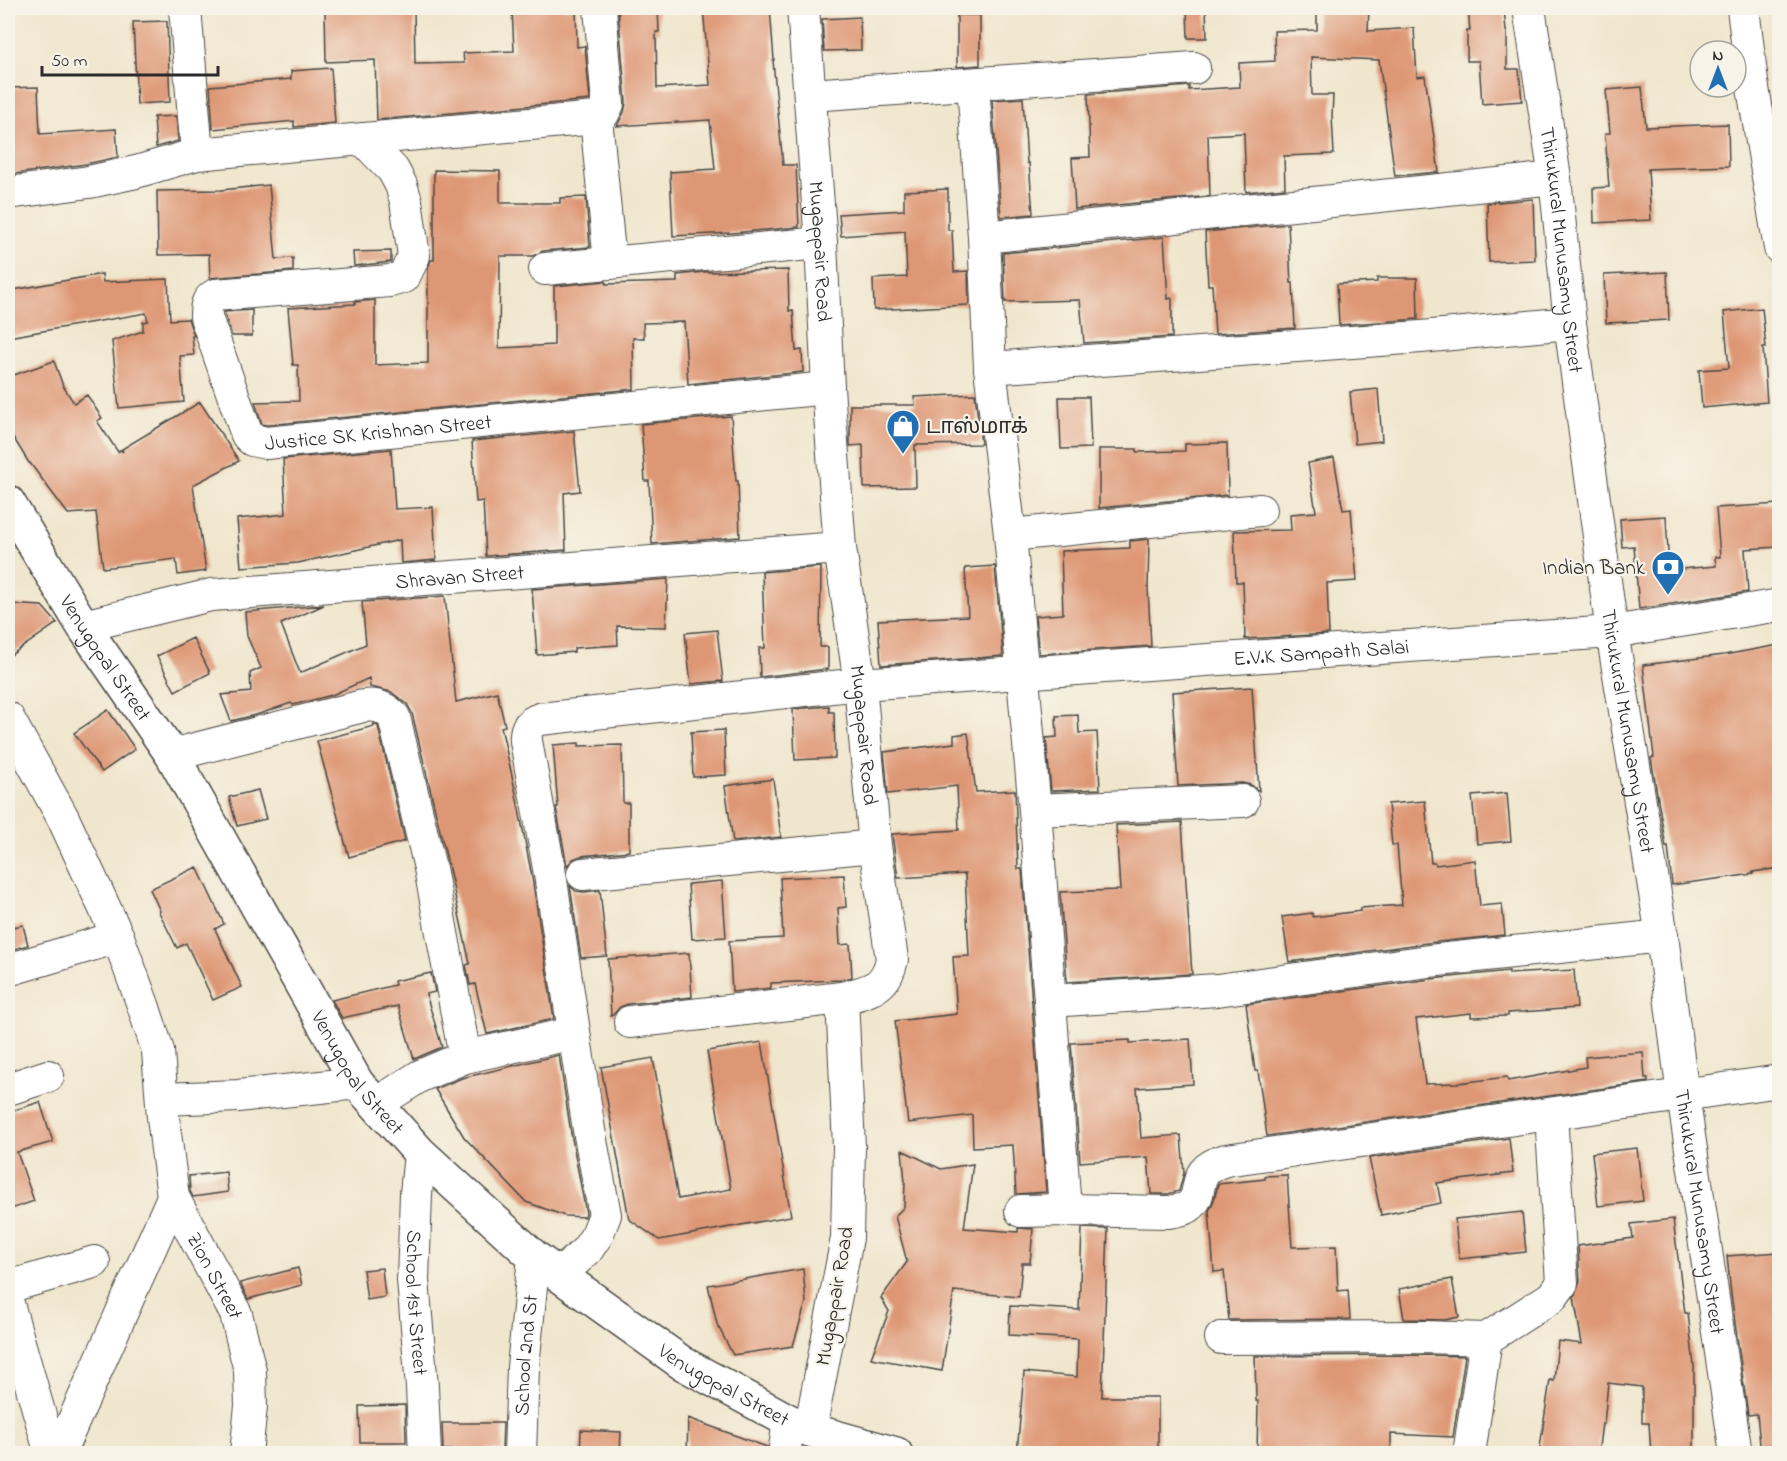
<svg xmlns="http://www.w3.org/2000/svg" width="1787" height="1461" font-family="'Indie Flower','Noto Sans Tamil',sans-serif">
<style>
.building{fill:#de9774}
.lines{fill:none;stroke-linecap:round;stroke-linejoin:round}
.minor-casing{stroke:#494743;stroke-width:34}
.major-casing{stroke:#494743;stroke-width:36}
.minor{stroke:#fff;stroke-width:32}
.major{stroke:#fff;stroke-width:33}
.labels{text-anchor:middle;stroke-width:4.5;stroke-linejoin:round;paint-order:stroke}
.street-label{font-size:21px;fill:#2b2b2b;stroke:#f7f3e8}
.poi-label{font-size:21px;fill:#2b2b2b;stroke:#f7f3e8;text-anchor:start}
</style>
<rect width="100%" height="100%" fill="#f7f3e8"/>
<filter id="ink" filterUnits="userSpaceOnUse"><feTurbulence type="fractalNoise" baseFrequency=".0167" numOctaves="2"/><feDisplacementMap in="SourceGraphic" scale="12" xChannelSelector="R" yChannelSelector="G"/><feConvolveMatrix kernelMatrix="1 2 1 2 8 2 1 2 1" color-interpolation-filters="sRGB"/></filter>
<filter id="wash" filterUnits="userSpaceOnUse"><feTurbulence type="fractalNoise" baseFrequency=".008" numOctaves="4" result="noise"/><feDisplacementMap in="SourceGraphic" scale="24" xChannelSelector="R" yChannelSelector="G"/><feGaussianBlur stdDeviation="1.35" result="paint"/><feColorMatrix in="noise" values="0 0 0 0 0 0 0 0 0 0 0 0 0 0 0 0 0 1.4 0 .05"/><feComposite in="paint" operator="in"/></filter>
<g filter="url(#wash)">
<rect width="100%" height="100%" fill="#f0e6cd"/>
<g id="blocks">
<path class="building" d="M325,8H414L415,64L464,63L463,53L514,51L512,8H576L577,47L585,46L590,100L377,120L375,60L326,62Z
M618,8H658L659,32H656L657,88L710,85L703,8H770L774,60L773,61L783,165H796L799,227L732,233L673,236L670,172L715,169L710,120L617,126L624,112L626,103Z
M1187,8H1206L1207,38H1188Z
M1317,8H1369L1368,31L1414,28L1417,77L1425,76L1439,172L1395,176L1379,60L1311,57L1312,95H1333L1332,116L1334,154L1284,156L1285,188L1246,192L1244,133L1208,135L1210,196L1075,209L1072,158L1090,157L1088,94L1189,86V90L1240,87L1239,63L1275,61L1274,31L1317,30Z
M1468,8H1504L1506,31H1507V69H1519L1522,101L1482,104L1479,61H1467V31H1470Z
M957,15H980V65L957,67Z
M860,17L861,50L824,51L822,19Z
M167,21L170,102L137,104L133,22Z
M331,68L335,123L294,127V121L213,129L210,86L291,79V71Z
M38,87L40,134L116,129L118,157L86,164L8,175V88Z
M1642,87L1646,127L1728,124L1729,166L1648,169L1651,220L1594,223L1593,188L1609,187L1605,134L1610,133L1606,90Z
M1023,98L1027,163H1029L1033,214L1001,217L992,100Z
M176,116L178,141L156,147L154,117Z
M434,170L500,171V203H560V198L586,197L590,247L543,251L533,256H500L499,348L554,345V286L606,281V284L677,282V275L704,272L788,270L789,311L793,310L796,351L802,350L803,372L688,384L684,322L643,323L644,338H633L634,389L267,425L262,424L255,402L299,401L298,365H293L288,308L355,304V302L375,300V365L428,363V268L431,260H434Z
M269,185L276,259L293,258V271L210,278L209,254L158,255L157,191L221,190Z
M948,189V230H952L954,272L968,271L969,304L967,305L874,310L873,279L907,277L905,231L841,236L839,214L904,210V191Z
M1533,199L1535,260L1489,262L1487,203Z
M1288,224L1291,283H1293L1295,328L1215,334L1212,285H1208L1205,232Z
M1164,237L1168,299L1172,298V337L1084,343L1080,300L1005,302L1003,253Z
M391,251V262L354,266L353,252Z
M1667,272L1669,320L1606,323L1604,275Z
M102,274L103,282L168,279L170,320L188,319L194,336H192L194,355L180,356L184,402L119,408L112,341L143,331V322L148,321L146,313L8,337V291Z
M1377,278H1417L1418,319L1339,325L1337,284L1377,282Z
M1762,308L1766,348H1763L1767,402L1702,408L1699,370L1729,368L1724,312Z
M252,310V336H232L224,312Z
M54,361L63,386L74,403L87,395L102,418L97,421L118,452L121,450L123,452L122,449L200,402L239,461L193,485L206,571L178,575L176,559L103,568L96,512L68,514L30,463H29L8,429V377Z
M1378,389L1382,441L1355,444L1350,392Z
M975,394L981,444L915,445L916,487L864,488L863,445L850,446V405H915L914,397Z
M1059,397H1089L1091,448L1061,449Z
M731,416L736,481H738L740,537L652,544L649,481H645L641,424Z
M574,431L580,491L564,493L566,550L486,556L483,501L476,502L472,441Z
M1227,443L1228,495L1099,508V449H1137V452L1185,451V444Z
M391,449L395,509L433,507L436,560L401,563L400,540L298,563L241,567L237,519L286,514L283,459Z
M1334,458L1343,510L1351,509L1357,581L1327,583L1329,634L1245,639L1243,582H1236L1234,531L1291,530L1290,514L1316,512L1308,463Z
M1779,504V547L1745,549L1748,592L1639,609L1634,546L1622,547L1620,519L1666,516L1669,570L1716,566L1715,557H1720L1716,508Z
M1149,539L1148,588L1151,646L1039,654L1035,616L1063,614L1061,551L1130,548V541Z
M995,566L1003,656L881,665L878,620L968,616L965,568Z
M821,567L820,647H828V669L760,677L759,648H765L762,572Z
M668,579L666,627L617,626L618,645L574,648V652L537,655L532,589Z
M445,596L456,702L497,692L505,726L501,727L515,789L532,877L554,1019L487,1034L475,984L470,985L466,965L470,964L448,864L412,713L407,704L391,692L370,687L369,678L332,695L293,705L291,703L259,714L231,721L221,695L251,692L250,673L261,668L247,636L245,612L324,605L281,624L300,673L366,644L362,602Z
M8,604L42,606L57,623L8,657Z
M717,630L723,681L691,684L685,633Z
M193,638L210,673L175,691L157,656Z
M1779,645V868L1753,872V874L1672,885L1668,846L1666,847L1651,758L1654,757L1643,665L1724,655Z
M1252,687L1259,791L1251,785L1242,783L1178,786L1172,692Z
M829,706V712H834L835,758L795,760L793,709Z
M108,710L135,749L102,772L74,733Z
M1078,715L1079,733L1097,732L1100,789L1051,791L1046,738L1057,737L1056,716Z
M374,724L378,726L405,841L349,857L317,741L374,726Z
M724,730L726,775L693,777L691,732Z
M968,733L976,792L1015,790L1018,869H1022L1046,1192L1016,1194L1013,1145L973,1147L972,1115L908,1123L895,1021L957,1014L953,957L969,956L965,874L898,878L892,834L959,830L957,786L888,794L884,752L954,743V735Z
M579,743V746L622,745L623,803H629V851L581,856L573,859L567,866L556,807H558L553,745Z
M773,779L781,837L733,842L725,786Z
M258,790L266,819L237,826L229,797Z
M1507,793L1511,841L1477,844L1472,796Z
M1425,801L1431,863H1435L1436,865L1475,860L1480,906L1502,904L1505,935L1427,943L1289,962L1282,917L1312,913L1313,917L1360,911V908L1402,905L1397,845H1392L1388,804Z
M1182,822L1192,974L1067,982L1060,892L1120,890L1116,825Z
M197,867L224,924L215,929L242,987L213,1000L186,943L177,948L159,912L160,911L150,889Z
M844,875L846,907L838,908L840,945L850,944L852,977L840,980L771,983V988L732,992L729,941L783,938L780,878Z
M722,881L726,937L692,939L688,884Z
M570,886L576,891L584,892L600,890L607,956L581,958Z
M23,925L28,945L8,951V928Z
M689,953L692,997L628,1004L620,1007L613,1015L611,1016L608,959Z
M1574,970L1577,1008L1508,1013V1016L1471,1017V1013L1416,1019L1425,1084L1458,1083L1507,1077L1508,1081L1586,1067L1585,1057L1643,1052L1645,1078H1648V1082L1267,1136L1258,1071H1255L1246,1004L1431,979L1509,971V974Z
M431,973L435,992L426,994L442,1047L414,1059L398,1006L342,1018L332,1000L395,985L394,981Z
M1190,1039L1193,1084L1137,1088L1141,1138L1181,1135L1184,1173L1179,1191L1168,1194H1151L1148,1157L1080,1162L1071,1043L1130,1040V1043Z
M762,1042L791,1216L659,1240L629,1219L601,1067L653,1058L678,1199L731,1189L707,1051Z
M559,1055L571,1133L586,1213L585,1217L565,1216L526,1202L464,1137L435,1089L462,1078Z
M40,1102L53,1142L17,1152L34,1201L8,1210V1112Z
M1509,1138L1513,1173L1437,1183L1441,1203L1381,1215L1369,1158Z
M1637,1148L1643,1201L1598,1206L1592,1153Z
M902,1150L941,1169L973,1164L964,1228L1018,1232V1228L1033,1229L1030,1263H1022L1019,1297L954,1291L942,1371L871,1358L889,1311L881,1298L907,1262L895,1216L904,1207L905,1182Z
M226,1172L228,1192L193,1197L190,1191L189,1176Z
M1287,1175L1292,1247L1336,1246L1338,1291L1348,1290L1350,1319L1229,1320L1224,1271L1214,1272L1209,1211L1214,1200L1218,1184L1265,1179V1176Z
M1522,1212L1526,1252L1459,1259L1455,1219Z
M1673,1219L1685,1313H1688L1694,1366V1454H1651L1649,1423H1642V1387L1608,1383L1604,1424H1602L1598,1454H1539L1550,1380L1554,1381L1558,1341L1582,1344L1574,1297L1580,1282L1578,1246L1633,1238L1631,1224Z
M1082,1228L1108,1229L1102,1397H1158V1454H1017L1024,1372L1077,1377L1078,1339L1009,1335L1010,1306L1079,1310Z
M1779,1252V1454H1761L1757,1414L1748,1415L1731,1294L1727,1256Z
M298,1268L302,1285L248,1299L240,1283Z
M382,1268L385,1297L367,1300L363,1270Z
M803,1269L806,1302L793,1346L733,1355L717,1324L708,1285Z
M1452,1279L1459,1317L1445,1320L1404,1319L1399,1289Z
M1425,1355L1465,1356L1453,1437L1391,1434V1454H1257L1258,1401H1256L1255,1356Z
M405,1405L406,1442H360L359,1406Z
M688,1418L767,1447L766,1454H687Z
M442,1423H503L502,1450H443Z
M581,1430L621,1432L620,1454H580Z"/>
</g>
</g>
<g filter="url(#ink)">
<use href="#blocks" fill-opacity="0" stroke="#494743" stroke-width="1.5"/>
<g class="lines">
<g class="minor-casing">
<g id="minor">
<path d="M185,8L197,154L596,118L603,114L608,104L600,8"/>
<path id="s1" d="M803,8L821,243L828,388L840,548L860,684L875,846L892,959C886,989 869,991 842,998L849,1147L847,1238L810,1430"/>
<path id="s2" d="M1529,8L1555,178L1570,323L1612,632L1662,936L1683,1095L1736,1454"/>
<path d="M1743,8L1752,82L1780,248"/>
<path d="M973,84L984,237L990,368L1010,535L1035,810L1050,1001L1217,990L1429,961L1662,936"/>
<path d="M810,95L1194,68"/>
<path d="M596,118L610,263"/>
<path id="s3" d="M363,139L393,170L401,185L406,201L414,256L404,277L390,281L215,295C206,300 206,308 206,317L247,435L252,440L266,443L828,388"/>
<path d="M8,193L89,182L136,172L197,154"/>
<path d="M984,237L1555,178"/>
<path d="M545,269L821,243"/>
<path d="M990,368L1421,337L1570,323"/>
<path d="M1010,535L1260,510"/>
<path id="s4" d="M83,626L211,595L840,548"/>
<path id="s5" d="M8,718L63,818L118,937L143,1005L158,1051L163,1117L173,1197L236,1314L250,1371L251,1406L246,1454"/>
<path d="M172,755L363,706C376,704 385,707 394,717L430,868L465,1057"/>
<path d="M1035,810L1243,801"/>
<path d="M583,874L875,846"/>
<path d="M8,970L118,937"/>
<path d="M1050,1001L1065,1210"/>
<path d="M630,1022L842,998"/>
<path d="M8,1089L48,1076"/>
<path d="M163,1099L238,1096L357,1083"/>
<path d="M376,1104L420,1076L465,1057L574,1033"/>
<path id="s6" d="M420,1153L416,1194L413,1280L422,1387L425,1454"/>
<path d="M1021,1211L1065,1210L1169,1212C1176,1211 1183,1210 1188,1207C1208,1193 1186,1171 1226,1160L1780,1081"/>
<path id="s7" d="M560,1275L587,1250L597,1235L605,1215L589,1130L550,874L526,741C525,729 528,723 540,719L860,684L1612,632L1780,605"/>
<path d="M8,1287L94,1262"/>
<path d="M8,1304L51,1454"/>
<path d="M1221,1338L1425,1337L1486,1339L1469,1454"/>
<path d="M1486,1339L1552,1297L1562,1283L1551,1114"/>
<path d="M59,1454L173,1197"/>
<path id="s8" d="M520,1454L523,1367L534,1257"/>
<path d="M784,1454L789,1421"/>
</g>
</g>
<g class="major-casing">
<g id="major">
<path id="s9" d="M8,502L83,626L172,755L357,1083L420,1153L534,1257L682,1363L789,1421L810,1430L896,1454"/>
</g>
</g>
<use href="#minor" class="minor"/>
<use href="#major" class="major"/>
</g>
</g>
<defs>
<g id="shop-pin" transform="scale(1.725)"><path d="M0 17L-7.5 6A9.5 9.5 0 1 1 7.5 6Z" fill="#1f6fb2" stroke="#f7f3e8"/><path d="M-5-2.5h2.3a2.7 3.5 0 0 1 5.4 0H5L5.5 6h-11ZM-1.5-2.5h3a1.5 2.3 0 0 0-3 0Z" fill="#fff"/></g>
<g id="bank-pin" transform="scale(1.725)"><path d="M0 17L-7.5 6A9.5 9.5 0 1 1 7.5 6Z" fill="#1f6fb2" stroke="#f7f3e8"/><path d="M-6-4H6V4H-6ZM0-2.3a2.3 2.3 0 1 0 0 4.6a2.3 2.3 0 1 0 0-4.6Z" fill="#fff"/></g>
</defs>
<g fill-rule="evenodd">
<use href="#shop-pin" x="903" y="426"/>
<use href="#bank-pin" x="1668" y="567"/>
</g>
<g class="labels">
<g class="street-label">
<text dy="7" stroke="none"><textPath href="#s2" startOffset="244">Thirukural Munusamy Street</textPath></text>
<text dy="7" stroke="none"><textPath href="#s1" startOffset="244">Mugappair Road</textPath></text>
<text dy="7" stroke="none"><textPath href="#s3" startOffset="630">Justice SK Krishnan Street</textPath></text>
<text dy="7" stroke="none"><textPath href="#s4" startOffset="381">Shravan Street</textPath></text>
<text dy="7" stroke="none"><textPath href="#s7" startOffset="1370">E.V.K Sampath Salai</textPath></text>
<text dy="7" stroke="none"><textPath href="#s9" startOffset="184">Venugopal Street</textPath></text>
<text dy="7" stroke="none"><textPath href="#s2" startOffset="730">Thirukural Munusamy Street</textPath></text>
<text dy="7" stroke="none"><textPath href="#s1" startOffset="730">Mugappair Road</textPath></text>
<text dy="7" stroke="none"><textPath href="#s9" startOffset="670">Venugopal Street</textPath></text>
<text dy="7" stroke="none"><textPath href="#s2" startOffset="1216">Thirukural Munusamy Street</textPath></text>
<text dy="7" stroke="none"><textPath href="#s5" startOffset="602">Zion Street</textPath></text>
<text transform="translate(834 1296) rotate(-80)" y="7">Mugappair Road</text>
<text dy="7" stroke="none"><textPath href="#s6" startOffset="150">School 1st Street</textPath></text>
<text dy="7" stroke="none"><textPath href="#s8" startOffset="99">School 2nd St</textPath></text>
<text dy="7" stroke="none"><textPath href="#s9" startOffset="1156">Venugopal Street</textPath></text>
</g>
<g class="poi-label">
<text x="926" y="433">டாஸ்மாக்</text>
<text x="1645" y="574" text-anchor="end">Indian Bank</text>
</g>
</g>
<rect width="1787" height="1461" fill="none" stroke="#f7f3e8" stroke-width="30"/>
<g transform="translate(1718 69)"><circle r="28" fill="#f7f3e8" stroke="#a5a39c" stroke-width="1.5"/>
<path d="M0-4.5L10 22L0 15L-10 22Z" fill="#1f6fb2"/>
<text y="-9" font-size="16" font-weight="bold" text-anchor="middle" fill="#2b2b2b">N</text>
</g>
<path d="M42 66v9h176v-9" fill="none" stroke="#2b2b2b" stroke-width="3"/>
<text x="51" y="66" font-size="18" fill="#2b2b2b" stroke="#f7f3e8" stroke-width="4.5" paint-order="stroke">50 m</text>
</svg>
